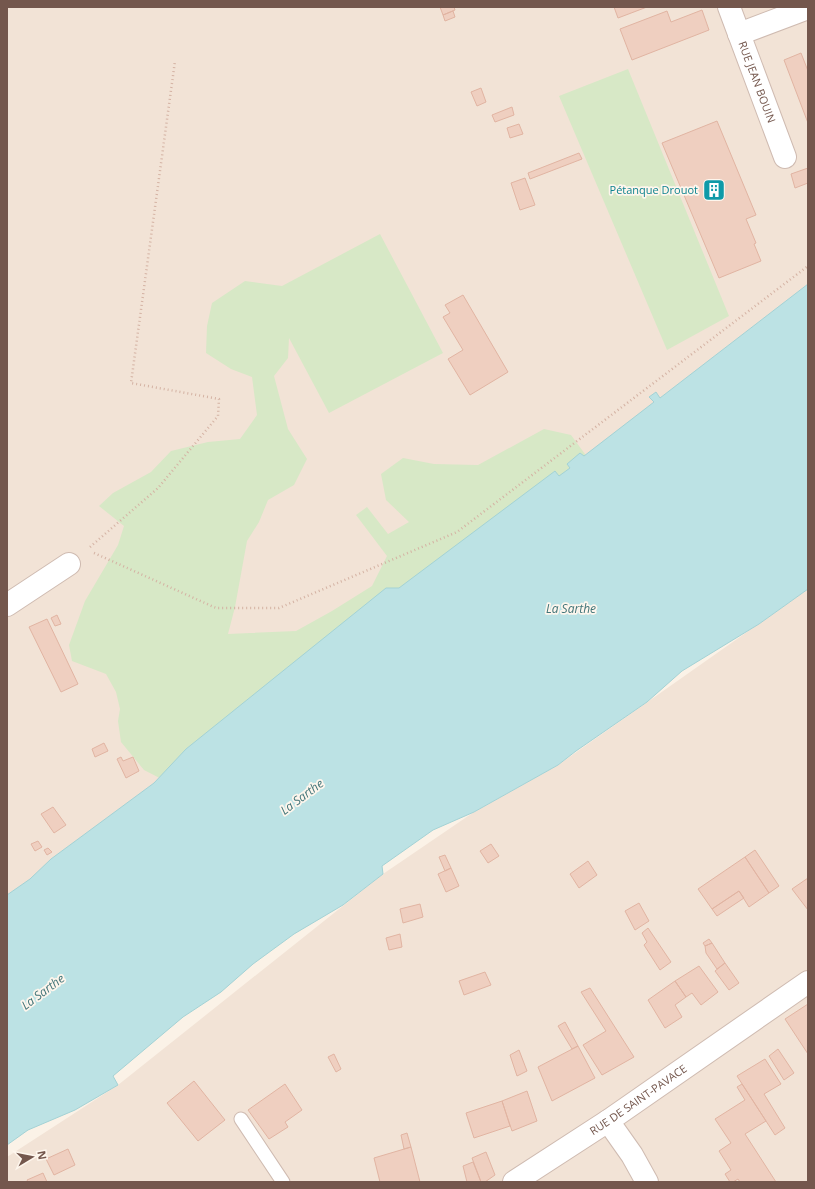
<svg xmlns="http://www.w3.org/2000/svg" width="815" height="1189" font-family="'Open Sans',sans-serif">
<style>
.residential{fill:#f2e3d6}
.green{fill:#d7e8c6}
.water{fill:#bce2e4;stroke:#a3d2d5}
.building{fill:#efcfc0;stroke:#e1b4a2}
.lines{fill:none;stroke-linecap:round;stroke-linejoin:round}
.service-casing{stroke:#cfbbb1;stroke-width:15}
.minor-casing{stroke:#cfbbb1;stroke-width:24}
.tertiary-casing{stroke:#cfbbb1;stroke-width:24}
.path{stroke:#d4b2a3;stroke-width:2.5;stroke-dasharray:1 3;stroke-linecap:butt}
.service{stroke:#fff;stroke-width:13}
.minor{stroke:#fff;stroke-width:22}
.tertiary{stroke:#fff;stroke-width:22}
.labels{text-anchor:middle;stroke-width:3.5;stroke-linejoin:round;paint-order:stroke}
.street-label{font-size:11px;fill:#74574d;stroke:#fef6ed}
.culture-label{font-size:11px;fill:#0d838f;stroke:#fef6ed;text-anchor:end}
.water-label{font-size:12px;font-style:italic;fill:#417478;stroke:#fef6ed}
</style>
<rect width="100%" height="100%" fill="#fbf2e7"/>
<path class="residential" d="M7,7H808V417L7,1019Z
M808,589V1182H7V1157L118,1085L383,874L474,812L558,765Z"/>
<path class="green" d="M628,69L729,316L667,350L559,96Z
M380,234L443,353L329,413L289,338L288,358L274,376L288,429L307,459L294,485L268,500L259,522L247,541L235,607L228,634L296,631L332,611L372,586L387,556L356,515L367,507L388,534L409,522L386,500L381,474L403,458L434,464L478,465L544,429L571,435L593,465L181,789L144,770L121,742L118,721L120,709L116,692L106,674L72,661L69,645L85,601L118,545L124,526L99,506L113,493L151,472L171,451L208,442L240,439L257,415L252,377L231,369L206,353L207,326L212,303L245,281L282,286Z"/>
<path class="water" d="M808,284V589L759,624L682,671L647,702L576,751L558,765L474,812L433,830L382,866L383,874L343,905L294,934L253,964L221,992L183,1017L113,1076L118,1085L75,1110L28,1130L7,1145V895L30,879L51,859L154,783L186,749L386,588H399L555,471L559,476L570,468L567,464L580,453L584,456L654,402L649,397L656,392L660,398Z"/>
<path class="building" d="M440,7H454L455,10L443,15Z
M614,7H647L618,18Z
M702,10L709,30L632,60L620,29L667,11L671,22Z
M453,11L455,17L445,21L443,15Z
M801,53L808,71V123L784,60Z
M481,88L486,102L477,106L471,92Z
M512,107L514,115L495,122L492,115Z
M717,121L756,215L746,219L756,243L754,244L761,261L719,278L662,143Z
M519,124L523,134L510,138L507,128Z
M579,153L582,159L530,179L528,173Z
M808,168V183L795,188L791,174Z
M525,178L535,205L520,210L511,183Z
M463,295L508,372L470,395L448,359L463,350L443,317L450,313L445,305Z
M57,615L61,624L55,626L51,618Z
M47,619L78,684L61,692L29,627Z
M104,743L108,751L95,757L92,749Z
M121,757L123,761L133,757L139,771L126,778L117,759Z
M53,807L66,825L54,833L41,814Z
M38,841L42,847L35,851L31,844Z
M491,844L499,856L488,863L480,851Z
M48,848L52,852L47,855L44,850Z
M755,850L779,886L769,893L745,857Z
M445,855L451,868L445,871L439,857Z
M745,857L769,893L749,907L739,891L712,909L698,889Z
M588,861L597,875L579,888L570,874Z
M451,868L459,886L446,892L438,874Z
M808,878V910L792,889Z
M739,891L744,898L717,916L712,909Z
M639,903L649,921L635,930L625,911Z
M420,904L423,917L403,923L400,909Z
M648,928L671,962L660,970L644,945L647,942L642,933Z
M400,934L402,947L389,950L386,938Z
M709,939L712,943L705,946L703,943Z
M712,943L725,963L717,969L706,953L705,946Z
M725,963L739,983L729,990L715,971Z
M699,966L718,992L701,1005L692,993L686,997L675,981Z
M485,972L491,985L464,995L459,981Z
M675,981L686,997L675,1005L682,1017L665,1028L648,1000Z
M590,988L634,1057L602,1075L583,1045L606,1031L581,992Z
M808,1004V1054L785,1019Z
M565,1022L578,1046L572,1049L558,1026Z
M578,1046L595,1078L552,1101L538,1067Z
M778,1049L794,1073L784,1080L769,1056Z
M519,1050L527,1071L517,1076L510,1055Z
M334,1054L341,1069L336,1072L328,1057Z
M765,1059L781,1084L764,1094L785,1128L775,1135L737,1076Z
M194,1081L225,1120L198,1141L167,1103Z
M285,1084L302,1110L285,1122L288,1127L269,1139L248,1110Z
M742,1084L766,1121L745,1134L776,1182H740L738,1179L733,1182H730L725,1174L731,1170L719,1151L731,1143L715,1119L745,1100L737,1087Z
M527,1091L537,1121L512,1131L502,1101Z
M502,1101L510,1126L474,1138L466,1113Z
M407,1133L411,1147L404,1149L401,1135Z
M411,1147L420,1182H380L374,1158Z
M68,1149L75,1165L54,1175L46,1159Z
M486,1152L495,1175L485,1182H481L472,1158Z
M473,1162L481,1182H467L463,1166Z
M43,1173L47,1182H28L27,1180Z"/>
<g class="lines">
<g class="service-casing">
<path id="service" d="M241,1119L283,1182"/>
</g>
<g class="minor-casing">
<g id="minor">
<path id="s1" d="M729,7L785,157"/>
<path d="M739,34L808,8"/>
<path d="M7,605L69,564"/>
<path d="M608,1121L632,1155L647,1182"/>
</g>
</g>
<g class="tertiary-casing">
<g id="tertiary">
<path id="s2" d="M514,1182L608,1121L808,982"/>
</g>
</g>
<path class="path" d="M90,547L158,488L218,416L219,399L131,383L175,61
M94,553L216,608H279L457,532L808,266"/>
<use href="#service" class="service"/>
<use href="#minor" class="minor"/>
<use href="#tertiary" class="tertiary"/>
</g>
<defs>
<g id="building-square" transform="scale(1.15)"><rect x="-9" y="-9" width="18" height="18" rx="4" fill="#0f9aa8" stroke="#fef6ed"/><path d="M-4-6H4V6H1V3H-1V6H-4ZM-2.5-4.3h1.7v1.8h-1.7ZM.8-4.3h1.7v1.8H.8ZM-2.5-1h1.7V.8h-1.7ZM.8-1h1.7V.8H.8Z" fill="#fff"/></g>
</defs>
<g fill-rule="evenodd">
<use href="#building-square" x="714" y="190"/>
</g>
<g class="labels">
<g class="street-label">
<text dy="4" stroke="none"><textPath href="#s1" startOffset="80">RUE JEAN BOUIN</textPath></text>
<text dy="4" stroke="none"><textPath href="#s2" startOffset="149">RUE DE SAINT-PAVACE</textPath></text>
</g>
<g class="culture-label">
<text x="698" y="194">Pétanque Drouot</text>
</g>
<g class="water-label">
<text x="571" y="613">La Sarthe</text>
<text transform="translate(302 797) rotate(-37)" y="4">La Sarthe</text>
<text transform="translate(43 992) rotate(-37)" y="4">La Sarthe</text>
</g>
</g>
<rect width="815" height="1189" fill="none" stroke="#74574d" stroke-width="16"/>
<g transform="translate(32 1157) rotate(80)" stroke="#fef6ed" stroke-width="3" paint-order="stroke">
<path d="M0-3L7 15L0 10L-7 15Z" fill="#74574d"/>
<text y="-6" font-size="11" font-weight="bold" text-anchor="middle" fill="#74574d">N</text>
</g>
</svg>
